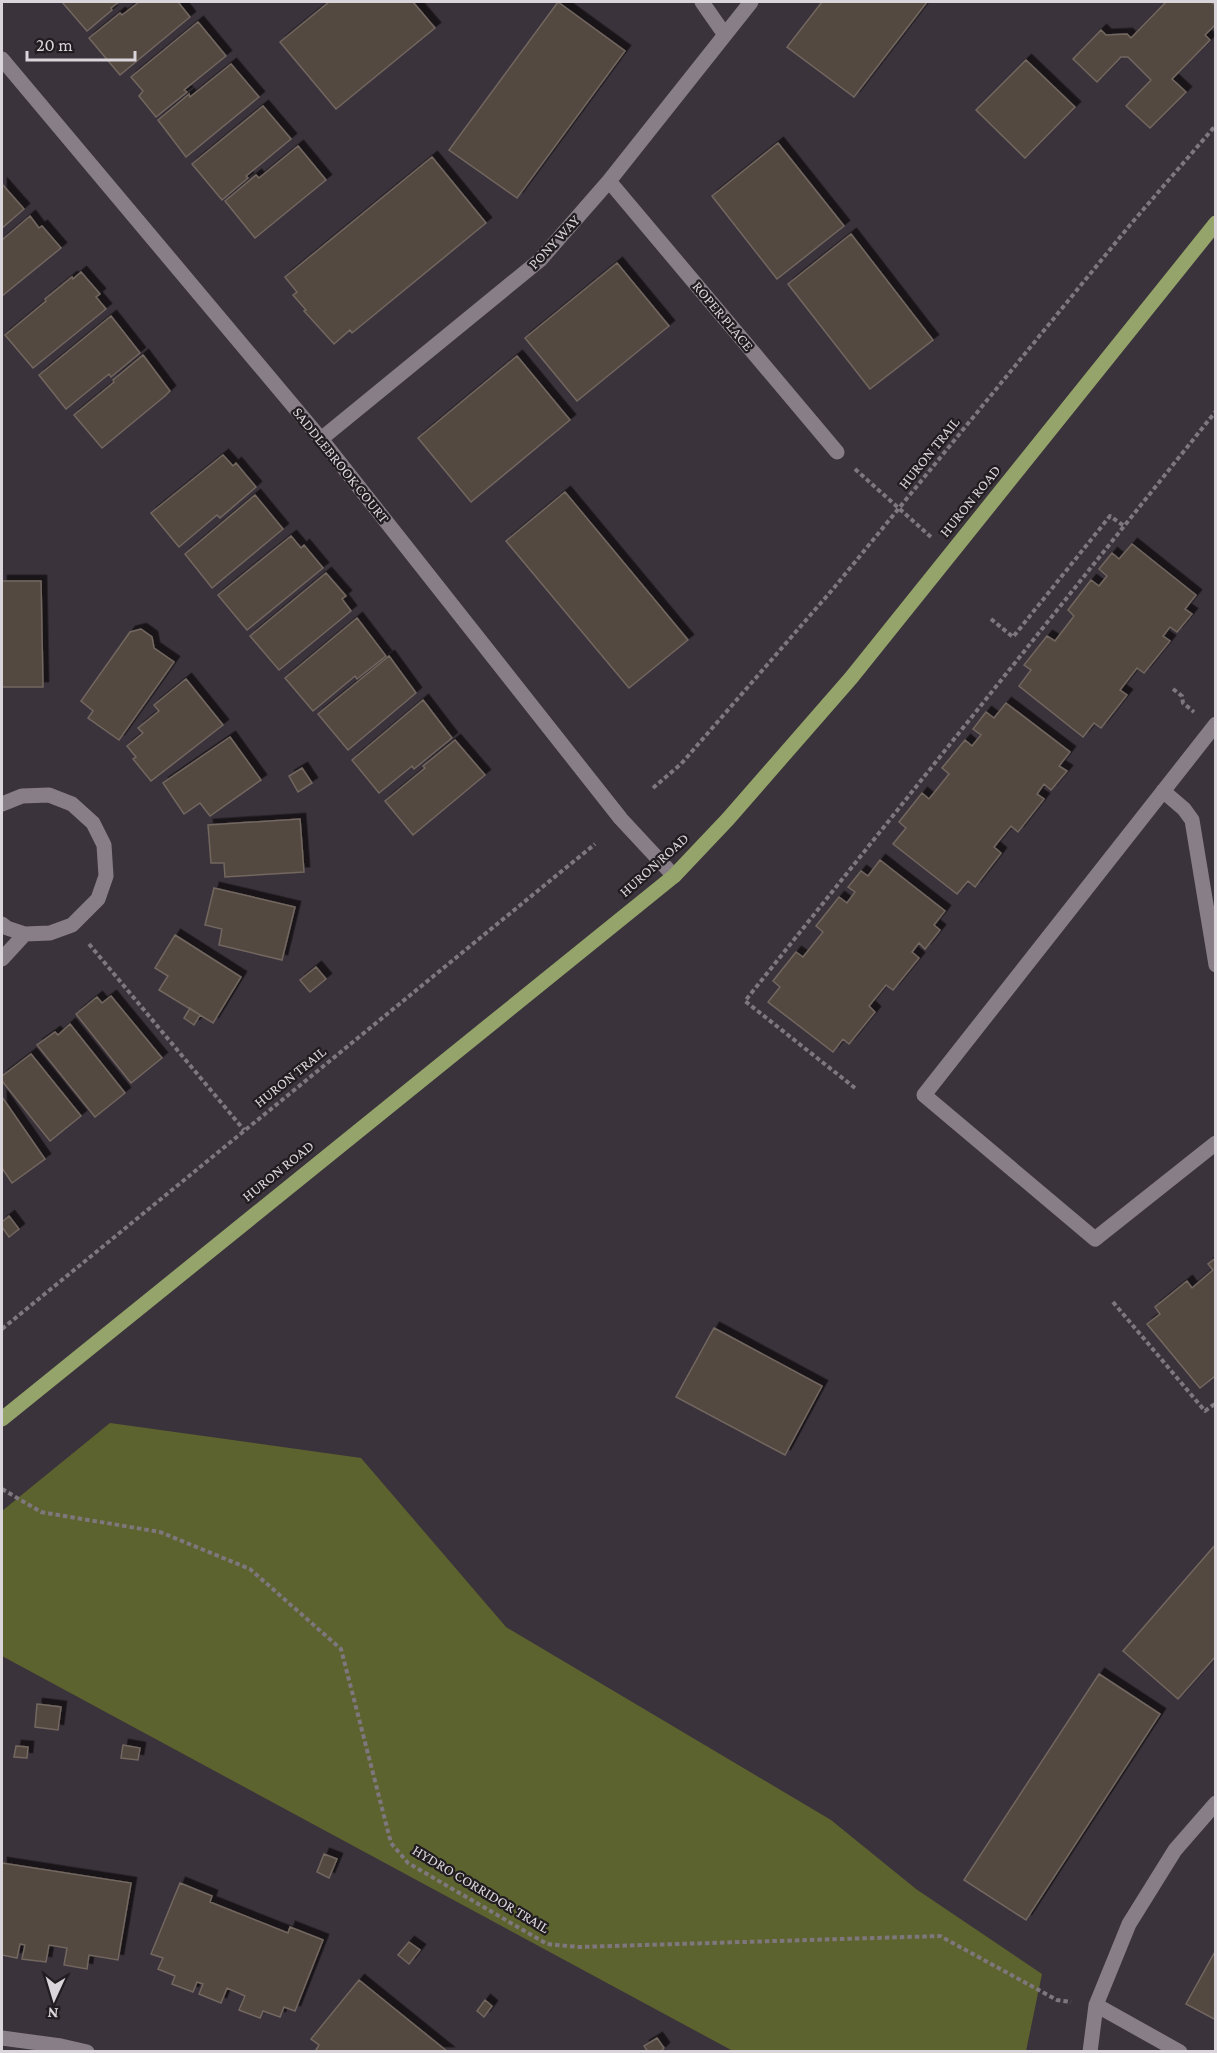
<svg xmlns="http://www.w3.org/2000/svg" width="1217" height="2053" font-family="'Crimson Pro',serif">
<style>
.green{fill:#5d632e}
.building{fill:#534841;stroke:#726760;stroke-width:1.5;filter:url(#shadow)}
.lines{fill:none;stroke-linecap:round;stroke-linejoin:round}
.path{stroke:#7e777e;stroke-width:4;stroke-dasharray:4.5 3;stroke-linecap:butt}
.minor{stroke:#887e88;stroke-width:15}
.major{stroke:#95a46a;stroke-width:15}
.labels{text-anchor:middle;stroke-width:4.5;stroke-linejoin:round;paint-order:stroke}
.street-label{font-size:15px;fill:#dad5da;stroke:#201c20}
</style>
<defs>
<filter id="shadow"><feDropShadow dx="5.5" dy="-5.5" stdDeviation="0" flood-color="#0009"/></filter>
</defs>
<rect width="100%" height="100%" fill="#3b333b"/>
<path class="green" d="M110,1423L361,1458L506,1627L831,1820L916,1889L1042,1974L1026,2051H733L2,1656V1511Z"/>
<path class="building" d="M62,2H119L111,8L112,10L87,31Z
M139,2H178L190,17L120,75L89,38L120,13L122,15Z
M329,2H413L435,28L336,109L280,42Z
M558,2L625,51L517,198L449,150Z
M822,2H927L854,97L787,47Z
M1166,2H1211L1216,6V24L1205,35L1210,40L1172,79L1186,92L1150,128L1126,106L1151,80L1128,57H1121L1097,82L1073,59L1101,30L1106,35L1127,34L1131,38Z
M198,22L226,56L184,90L187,92L156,117L139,96L143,91L131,77Z
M1026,60L1075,107L1025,158L976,110Z
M231,64L259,97L186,157L158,120L189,94L190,97Z
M263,106L291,139L246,176L248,178L222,200L192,164Z
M778,143L844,226L777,279L712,196Z
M298,146L326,180L255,238L225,201L256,175L259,178Z
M432,157L486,223L352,333L350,330L334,344L304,311L306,310L293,295L297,292L285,277Z
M2,184L24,209L2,228Z
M30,216L39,228L42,226L61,248L2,296V240Z
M851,234L933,340L870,389L788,284Z
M617,263L669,326L577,401L525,338Z
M81,272L100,294L96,297L106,309L33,368L5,335L46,301L45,299L72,277L73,279Z
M111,316L140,353L111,377L109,374L66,409L39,375Z
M143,355L170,391L165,396L102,448L74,415L114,382L113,380Z
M517,356L570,420L471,502L418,438Z
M223,455L233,466L236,463L256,487L220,518L217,515L179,547L151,513Z
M565,492L688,640L629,688L506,541Z
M255,495L283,529L212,588L185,554Z
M291,536L301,548L304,545L323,568L247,630L218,595Z
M1132,544L1196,595L1185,609L1192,614L1177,632L1170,627L1163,636L1170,641L1144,673L1137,668L1120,690L1127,695L1101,728L1094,723L1083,737L1019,686L1031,670L1024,665L1047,636L1055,641L1074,616L1068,610L1091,580L1099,586L1107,576L1099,569L1112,553L1119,559Z
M326,573L346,596L342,599L351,611L279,670L250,636Z
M2,581H41L43,687H2Z
M357,618L386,656L357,679L355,676L313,711L285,678Z
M141,629L152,637L154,648L174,662L119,740L88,718L93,711L81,701L130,632Z
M389,656L416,693L348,750L318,714Z
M186,679L223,725L151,781L133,759L136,757L127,746L143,733L138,728L159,711L154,705Z
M423,700L452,738L414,769L412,766L379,793L352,760Z
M1006,703L1070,752L1059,766L1067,771L1051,790L1044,784L1037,794L1044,799L1018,832L1011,826L994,847L1001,853L975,887L968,881L957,894L893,844L906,828L899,822L922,793L929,799L949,774L942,768L965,740L972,746L981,735L973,729L986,712L994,718Z
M230,737L261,780L210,816L200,803L184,814L163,783Z
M455,740L485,775L413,835L385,801L425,768L423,766Z
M302,768L312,783L298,792L289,776Z
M300,819L304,872L225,877L224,863H211L208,825Z
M880,860L945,911L934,925L940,930L925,949L919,943L912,952L919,958L893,990L886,985L869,1006L875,1012L849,1044L843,1039L833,1052L768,1002L780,987L773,981L796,952L803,957L823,932L816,926L839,897L847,903L855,892L848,887L861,871L868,876Z
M214,888L295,907L282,960L219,945L222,929L205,925Z
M175,935L241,977L213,1023L159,990L168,976L155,968Z
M316,967L326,979L310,992L300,980Z
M111,996L162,1058L131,1083L76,1014L97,997L102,1003Z
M190,1008L200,1015L194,1025L184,1018Z
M70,1024L125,1093L95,1117L37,1045L55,1032L58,1035Z
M31,1054L81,1116L50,1141L2,1081V1076Z
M2,1097L45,1159L12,1183L2,1168Z
M9,1216L19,1229L9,1237L2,1227V1222Z
M1216,1258V1379L1214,1377L1200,1388L1147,1324L1160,1314L1155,1307L1187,1281L1192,1288L1213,1270L1208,1264Z
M714,1328L822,1386L785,1455L676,1397Z
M1216,1544V1656L1178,1699L1123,1651Z
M1099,1674L1160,1714L1026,1920L964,1880Z
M37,1704L61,1707L58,1730L35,1727Z
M123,1745L140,1748L138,1760L121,1758Z
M16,1746L28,1747L27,1758L14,1757Z
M324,1854L337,1859L329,1878L317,1872Z
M2,1863L131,1883L118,1960L89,1955L87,1969L64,1965L67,1948L49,1945L46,1962L22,1959L25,1945L20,1944L17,1958L2,1955Z
M180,1883L212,1896L210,1902L288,1933L290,1927L323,1940L295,2011L284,2007L280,2017L263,2011L260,2018L239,2010L245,1996L227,1988L221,2003L199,1994L203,1984L197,1982L193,1992L172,1984L175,1976L158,1969L163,1958L151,1954Z
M409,1942L420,1950L409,1964L398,1955Z
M1216,1950V2020L1186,2004Z
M359,1980L448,2052H318L316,2050L319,2045L311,2039Z
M485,2000L492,2006L484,2017L477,2011Z
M657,2038L664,2048L660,2052H648L644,2046Z"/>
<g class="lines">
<path class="path" d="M855,469L932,538
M991,619L1013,637L1110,516L1124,526
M1173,689L1182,696L1183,703L1194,712
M653,788L681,764L833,589L1130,225L1216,125
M89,944L244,1130
M855,1088L745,1001L1216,411
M1113,1302L1205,1411L1216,1403
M2,1329L595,844
M2,1489L41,1512L160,1532L250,1569L341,1649L391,1843L408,1863L547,1944L579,1947L940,1936L1057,2000L1071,2002"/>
<path class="minor" d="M702,2L725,35
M2,59L321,439L621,819L674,876
M609,181L837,452
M321,439L540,260L609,181L751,2
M1216,724L924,1095L1095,1239L1216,1143
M1163,791L1184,809L1192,820L1216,965
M2,804L22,796L49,795L72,804L93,823L104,845L106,876L98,899L72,925L50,933L25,934L7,928L2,924
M2,959L25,934
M1096,2005L1180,2052
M2,2038L61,2046L87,2052
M1090,2052L1096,2005L1129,1924L1175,1850L1216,1803"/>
<path class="major" d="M2,1419L674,876L728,819L851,678L1216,223"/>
</g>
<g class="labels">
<g class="street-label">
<text transform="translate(554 242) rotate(-47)" y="5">PONY WAY</text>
<text transform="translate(723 316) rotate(50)" y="5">ROPER PLACE</text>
<text transform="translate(929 453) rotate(-51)" y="5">HURON TRAIL</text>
<text transform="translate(341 465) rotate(51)" y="5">SADDLEBROOK COURT</text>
<text transform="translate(970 501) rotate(-51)" y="5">HURON ROAD</text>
<text transform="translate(654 865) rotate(-42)" y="5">HURON ROAD</text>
<text transform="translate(290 1077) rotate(-39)" y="5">HURON TRAIL</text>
<text transform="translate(278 1171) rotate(-39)" y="5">HURON ROAD</text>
<text transform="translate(481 1889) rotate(31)" y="5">HYDRO CORRIDOR TRAIL</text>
</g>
</g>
<rect width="1217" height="2053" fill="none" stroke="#dad5da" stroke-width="6"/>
<g transform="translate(54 1999) rotate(184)" stroke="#201c20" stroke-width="4.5" paint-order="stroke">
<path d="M0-4.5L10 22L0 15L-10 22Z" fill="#dad5da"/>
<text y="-9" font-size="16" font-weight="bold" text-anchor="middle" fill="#dad5da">N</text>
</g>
<path d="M27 51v9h108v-9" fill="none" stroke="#dad5da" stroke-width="3"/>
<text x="36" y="51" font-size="18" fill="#dad5da" stroke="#201c20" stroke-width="4.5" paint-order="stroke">20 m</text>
</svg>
